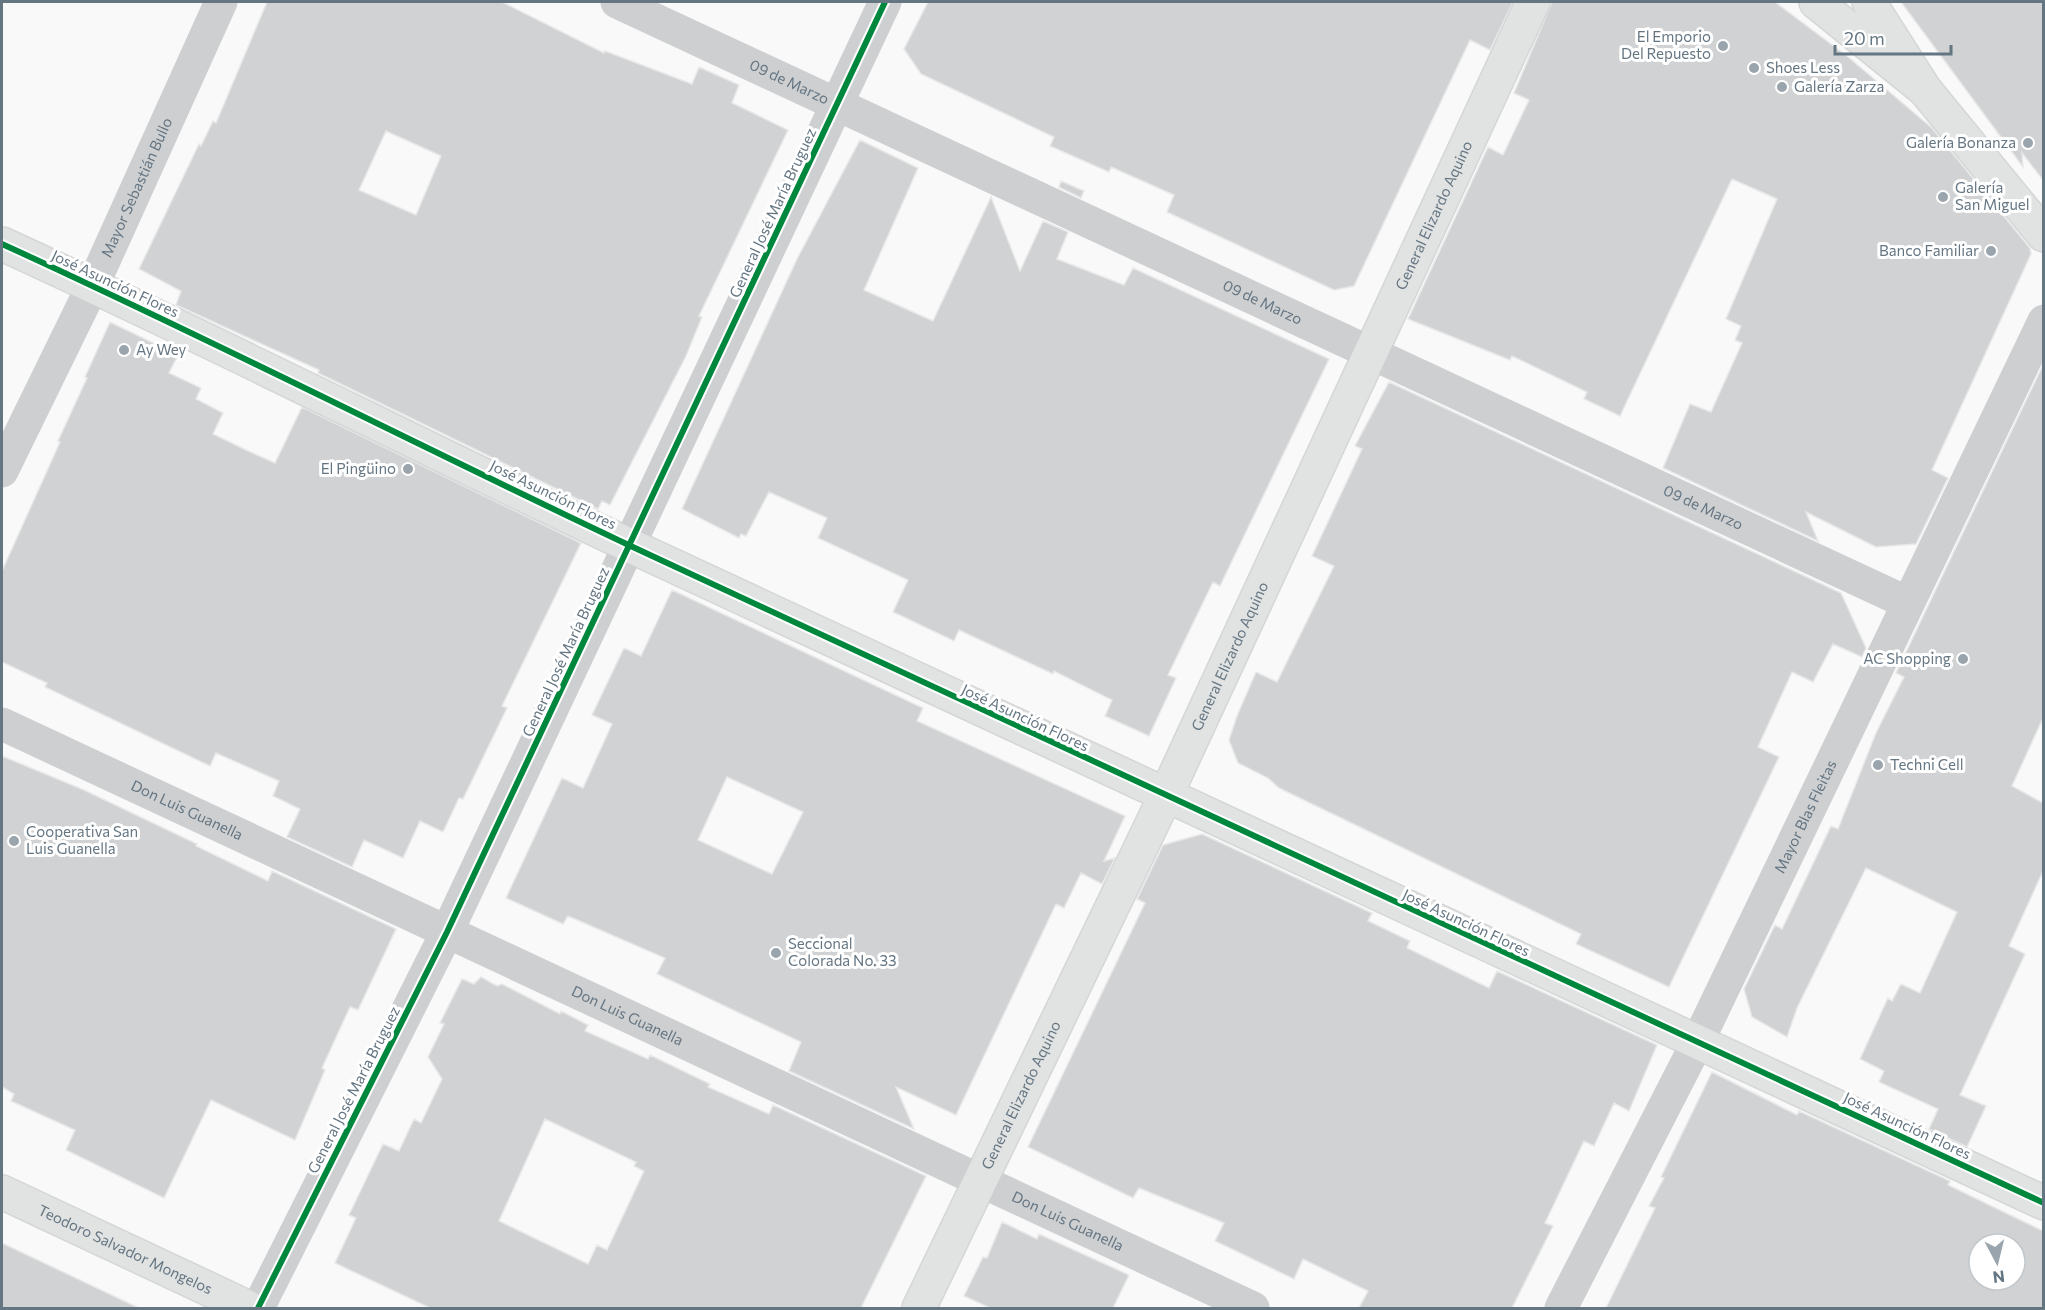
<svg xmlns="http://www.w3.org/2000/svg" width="2045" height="1310" font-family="Commissioner,sans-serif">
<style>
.building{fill:#d0d2d3;stroke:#e8e8e8;stroke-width:1.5;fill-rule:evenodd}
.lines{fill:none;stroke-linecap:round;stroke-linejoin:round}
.secondary-casing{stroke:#d5d6d7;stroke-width:36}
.highway-casing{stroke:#d5d6d6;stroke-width:36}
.street{stroke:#cecfd0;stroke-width:33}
.secondary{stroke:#e1e2e2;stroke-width:33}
.highway{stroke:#e1e2e2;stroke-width:33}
.cycleway-casing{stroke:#fff;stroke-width:10}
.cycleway{stroke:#00873e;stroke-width:6}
.poi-dot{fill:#99a4ac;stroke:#fff;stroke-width:2}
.labels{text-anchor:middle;stroke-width:6;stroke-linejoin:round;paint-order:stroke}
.poi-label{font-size:15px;fill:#657683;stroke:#fff;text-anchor:start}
.street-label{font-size:15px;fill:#657683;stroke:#fff}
</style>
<rect width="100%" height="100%" fill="#f9f9f9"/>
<path class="building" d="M267,2H502L604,53L605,51L692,84L699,67L739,85L732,103L788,130L699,316L702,317L686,356L610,505L602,501L598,509L318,373L319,370L176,305L181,291L139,269L199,144L201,146L213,121L216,123ZM386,131L441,156L416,215L359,190Z
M928,2H1513L1490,50L1470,40L1354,286L1334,290L1167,212L1174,195L1111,167L1109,172L1050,146L1054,137L921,74L904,49Z
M1552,2H1775L1847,56L1932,128L2030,248L2031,254L1932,470L1948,478L1916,544L1876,547L1806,512L1818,541L1663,468L1690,404L1711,412L1742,343L1735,340L1741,326L1726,319L1777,199L1732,179L1620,416L1584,399L1587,392L1512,356L1510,360L1408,319L1488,147L1503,155L1529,100L1514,93Z
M1901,2H2043V180L2022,153L2023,167Z
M860,140L918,168L864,290L933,321L991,197L1020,271L1043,221L1068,232L1057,259L1124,285L1133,268L1329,359L1220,586L1213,582L1168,675L1176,678L1149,736L1105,716L1112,700L1054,671L1053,674L959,630L954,641L893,612L908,580L818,538L827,518L769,492L746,536L741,534L739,538L682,509L797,259Z
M1061,181L1084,191L1081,198L1059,187Z
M110,322L178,355L169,373L201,388L196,399L223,413L213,434L246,450L275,463L302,407L581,543L502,706L507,708L463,799L459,798L443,832L420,821L403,858L364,840L352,867L287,837L300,809L273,796L279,781L216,753L210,766L45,687L47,683L2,662V571L60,442L58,441L87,378L85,377Z
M2043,365V718L2012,786L2043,803V871L2009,946L2025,954L1960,1095L1986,1106L1967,1147L1929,1129L1938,1109L1879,1082L1884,1071L1860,1059L1888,998L1892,1001L1901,984L1920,993L1957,912L1866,868L1797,1008L1787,1037L1752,1017L1744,989L1775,925L1782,929L1831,826L1838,829L1876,733L1904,677L1896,673Z
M1389,382L1841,593L1866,648L1862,657L1833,644L1813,682L1792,672L1758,747L1779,757L1669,987L1576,944L1581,934L1279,788L1268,778L1238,763L1229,740L1237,716L1256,672L1277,682L1334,566L1312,556L1362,449L1355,446Z
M672,590L923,708L917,721L1125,816L1104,861L1115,858L1102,884L1081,873L1064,908L1056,904L956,1115L896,1087L914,1129L789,1071L801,1042L657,974L665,958L568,916L563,924L506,898L562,778L583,788L612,724L592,715L624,648L641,656ZM727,777L803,812L772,874L698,840Z
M2,756L84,790L197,844L196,846L268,881L272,871L396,929L358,1010L350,1007L322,1068L325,1070L295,1140L211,1100L164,1198L66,1150L75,1130L11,1101L14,1094L2,1087Z
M1202,834L1372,913L1368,921L1410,941L1407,948L1489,988L1497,971L1657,1045L1629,1111L1614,1103L1594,1146L1584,1141L1545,1223L1553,1226L1512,1308H1359L1368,1291L1303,1259L1294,1279L1215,1241L1224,1223L1139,1188L1133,1198L1028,1147L1145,903L1137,899L1163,845Z
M481,977L497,986L502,984L560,1014L561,1011L588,1025L585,1031L648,1059L650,1055L710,1084L708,1087L769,1114L773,1105L926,1176L861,1308H430L335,1263L356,1218L349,1215L383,1144L399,1151L414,1119L421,1123L442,1079L428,1057L444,1024L440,1023L462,979L474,984ZM545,1119L636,1162L634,1166L644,1171L607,1250L597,1245L588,1264L499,1221Z
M1712,1072L1797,1115L1799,1111L1950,1181L1948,1185L2043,1231V1308H1606L1655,1208L1649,1206L1664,1178L1661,1177ZM1979,1244H2015V1280H1979Z
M1002,1222L1037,1239L1039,1234L1129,1275L1113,1308H990L964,1296L983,1257L987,1258Z
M2,1243L139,1308H2Z"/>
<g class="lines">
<g class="secondary-casing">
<g id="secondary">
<path d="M1869,2L1925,90L2044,235"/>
<path d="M2,244C215,341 423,448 635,548C1103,769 1573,986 2044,1203"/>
<path id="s5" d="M2,1192L249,1308"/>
<path id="s6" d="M919,1308L1165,797L1533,2"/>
</g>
</g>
<g class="highway-casing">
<path id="highway" d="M1816,2L1925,90"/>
</g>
<g class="street">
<path id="s1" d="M617,2L1908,603"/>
<path id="s2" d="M2,471L93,285L221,2"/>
<path id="s3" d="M2,724L1253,1308"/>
<path d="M258,1308L447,932L885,2"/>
<path id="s4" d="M1561,1308L1697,1043L2044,321"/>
</g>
<use href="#secondary" class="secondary"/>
<use href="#highway" class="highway"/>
<g class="cycleway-casing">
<path id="cycleway" d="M2,244C215,341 423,448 635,548C1103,769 1573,986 2044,1203
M258,1308L447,932L885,2"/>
</g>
<use href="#cycleway" class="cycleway"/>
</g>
<g class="poi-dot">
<circle cx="1723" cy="46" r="6"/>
<circle cx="1754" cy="68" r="6"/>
<circle cx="1782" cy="87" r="6"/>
<circle cx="2028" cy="143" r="6"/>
<circle cx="1943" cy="197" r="6"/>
<circle cx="1991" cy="251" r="6"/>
<circle cx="124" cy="350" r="6"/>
<circle cx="408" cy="469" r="6"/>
<circle cx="1963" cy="659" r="6"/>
<circle cx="1878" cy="765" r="6"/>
<circle cx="14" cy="841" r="6"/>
<circle cx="776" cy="953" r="6"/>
</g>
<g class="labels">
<g class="poi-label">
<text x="1711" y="42" text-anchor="end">El Emporio<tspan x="1711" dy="17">Del Repuesto</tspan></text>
<text x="1766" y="73">Shoes Less</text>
<text x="1794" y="92">Galería Zarza</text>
<text x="2016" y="148" text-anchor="end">Galería Bonanza</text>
<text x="1955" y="193">Galería<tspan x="1955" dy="17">San Miguel</tspan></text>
<text x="1979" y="256" text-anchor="end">Banco Familiar</text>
<text x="136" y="355">Ay Wey</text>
<text x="396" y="474" text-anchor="end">El Pingüino</text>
<text x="1951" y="664" text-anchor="end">AC Shopping</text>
<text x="1890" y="770">Techni Cell</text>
<text x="26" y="837">Cooperativa San<tspan x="26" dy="17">Luis Guanella</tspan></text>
<text x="788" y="949">Seccional<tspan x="788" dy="17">Colorada No. 33</tspan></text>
</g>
<g class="street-label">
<text dy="5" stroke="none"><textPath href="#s1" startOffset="190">09 de Marzo</textPath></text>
<text dy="5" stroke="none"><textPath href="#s2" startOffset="314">Mayor Sebastián Bullo</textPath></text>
<text transform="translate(773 213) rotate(-65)" y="5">General José María Bruguez</text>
<text dy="5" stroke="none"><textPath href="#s6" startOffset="1208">General Elizardo Aquino</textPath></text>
<text transform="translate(115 284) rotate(25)" y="5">José Asunción Flores</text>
<text dy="5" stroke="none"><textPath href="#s1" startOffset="712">09 de Marzo</textPath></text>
<text transform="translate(553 495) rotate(26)" y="5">José Asunción Flores</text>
<text dy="5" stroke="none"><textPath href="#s1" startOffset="1198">09 de Marzo</textPath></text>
<text transform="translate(566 652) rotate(-65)" y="5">General José María Bruguez</text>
<text dy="5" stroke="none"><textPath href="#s6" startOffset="722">General Elizardo Aquino</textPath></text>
<text transform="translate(1025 718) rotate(25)" y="5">José Asunción Flores</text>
<text dy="5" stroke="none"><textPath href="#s3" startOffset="204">Don Luis Guanella</textPath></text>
<text dy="5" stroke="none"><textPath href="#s4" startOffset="549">Mayor Blas Fleitas</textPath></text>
<text transform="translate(1466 923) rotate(25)" y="5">José Asunción Flores</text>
<text dy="5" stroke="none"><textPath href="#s3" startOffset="690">Don Luis Guanella</textPath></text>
<text transform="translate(354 1090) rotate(-63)" y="5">General José María Bruguez</text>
<text dy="5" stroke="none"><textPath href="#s6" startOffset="236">General Elizardo Aquino</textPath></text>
<text transform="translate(1907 1126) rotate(25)" y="5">José Asunción Flores</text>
<text dy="5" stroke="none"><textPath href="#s3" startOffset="1176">Don Luis Guanella</textPath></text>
<text dy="5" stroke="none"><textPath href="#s5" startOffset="136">Teodoro Salvador Mongelos</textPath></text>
</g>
</g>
<rect width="2045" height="1310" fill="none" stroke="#657683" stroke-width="6"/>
<g transform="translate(1997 1262) rotate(173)"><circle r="28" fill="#ffffff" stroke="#c1c8cd" stroke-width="1.5"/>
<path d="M0-4.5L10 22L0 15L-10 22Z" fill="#99a4ac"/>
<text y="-9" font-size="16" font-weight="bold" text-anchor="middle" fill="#657683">N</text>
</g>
<path d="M1835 45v9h116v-9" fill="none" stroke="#657683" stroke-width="3"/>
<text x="1844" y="45" font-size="18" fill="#657683" stroke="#ffffff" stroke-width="4.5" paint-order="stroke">20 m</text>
</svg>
